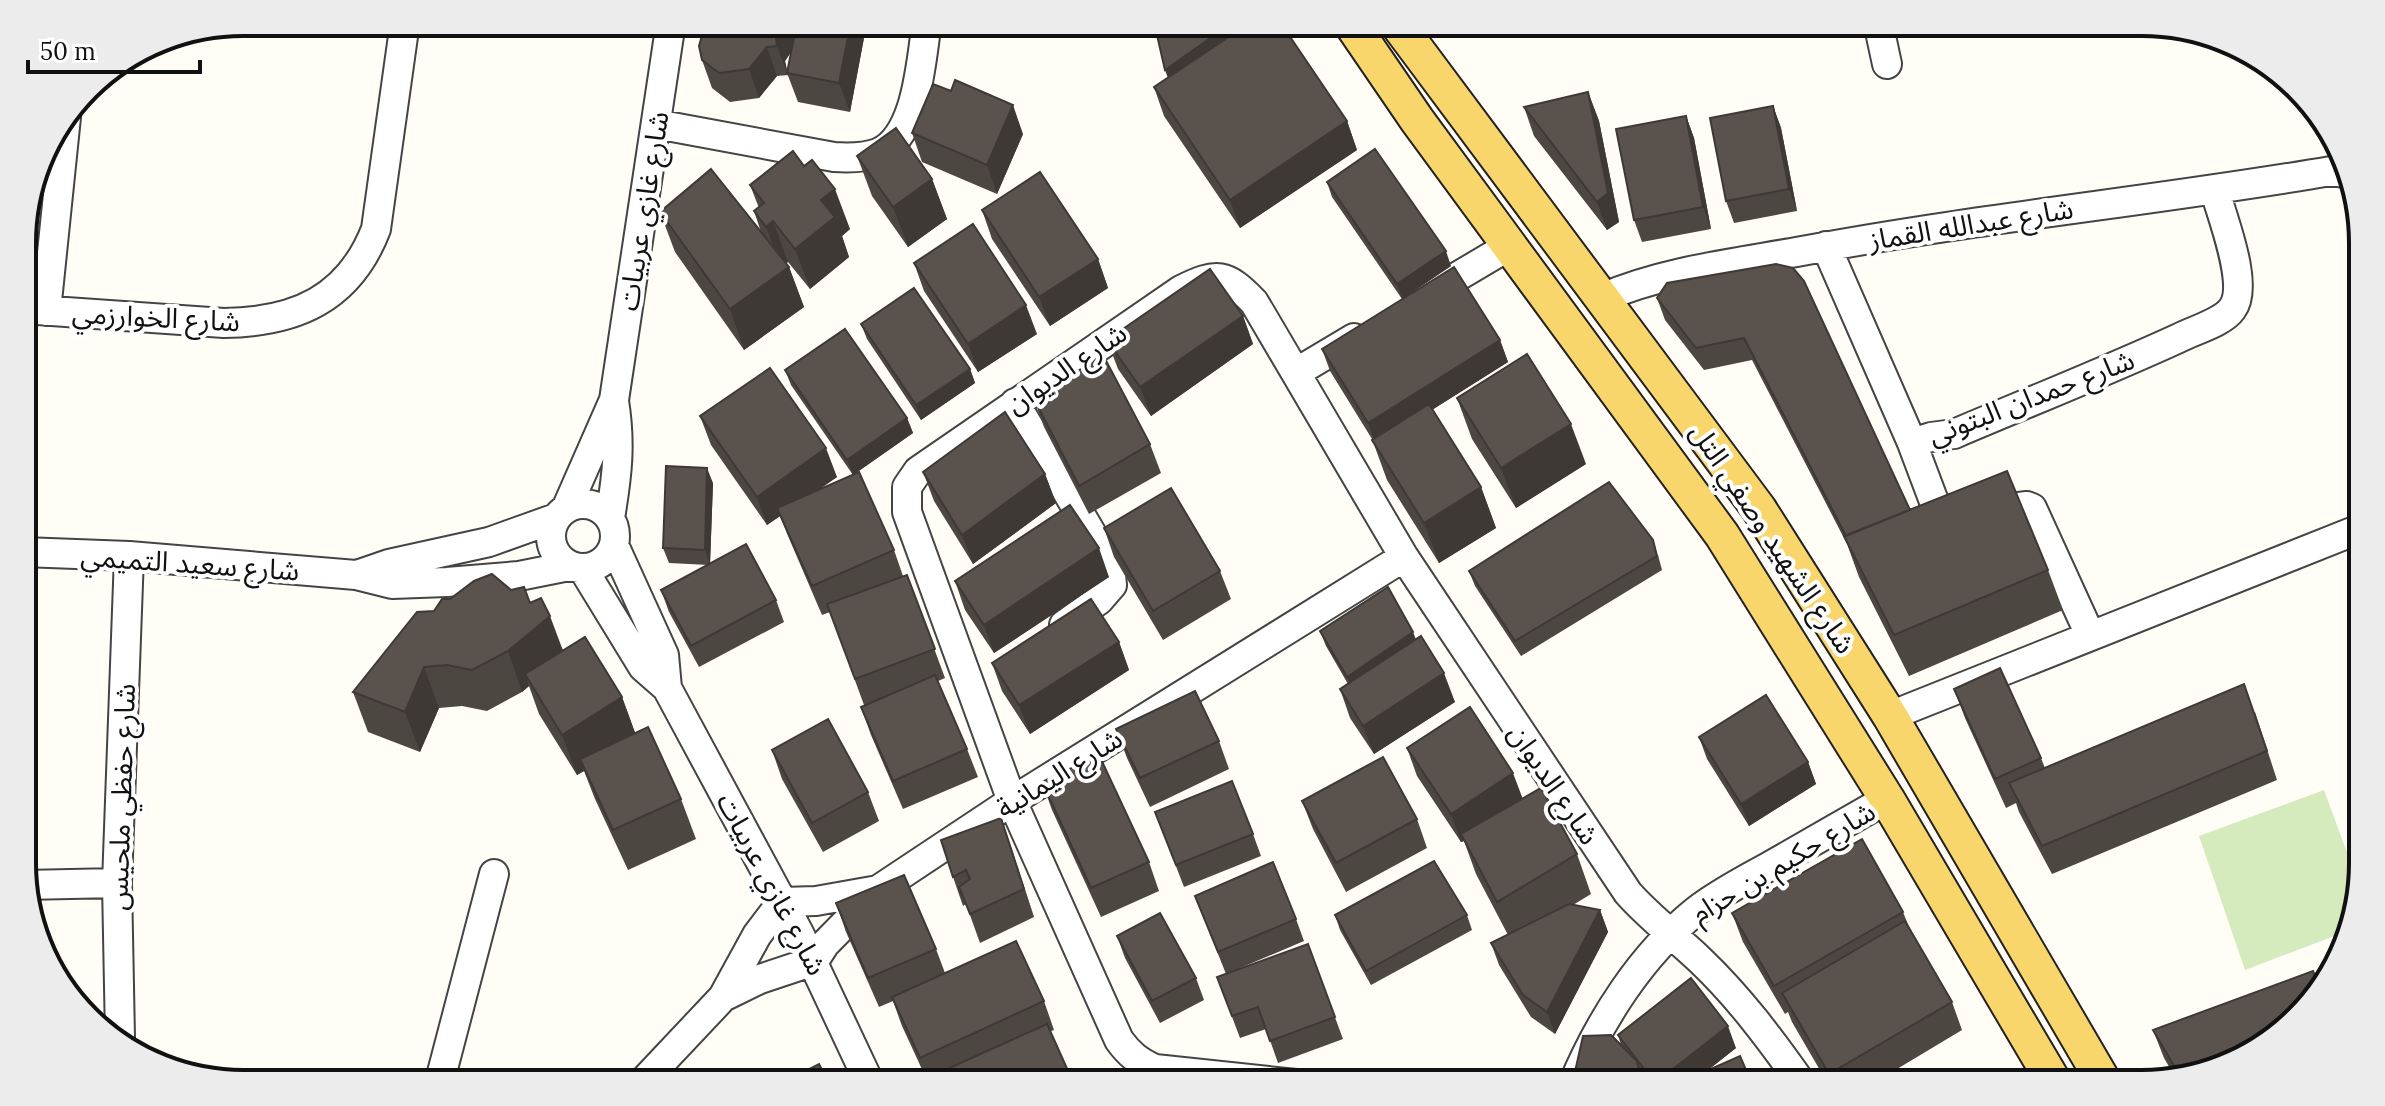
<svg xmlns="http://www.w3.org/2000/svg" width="2385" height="1106" font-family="Lora,'Noto Sans Arabic',serif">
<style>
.green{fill:#d5ebbd}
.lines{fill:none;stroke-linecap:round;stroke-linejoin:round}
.minor-casing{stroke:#444;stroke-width:32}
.major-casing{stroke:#222;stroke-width:38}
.minor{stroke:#fff;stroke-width:28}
.major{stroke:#f9d66b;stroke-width:34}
.wall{fill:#4d4742}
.shaded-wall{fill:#3f3936}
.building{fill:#5a524d;stroke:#3f3936;stroke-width:2}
.labels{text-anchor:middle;stroke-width:8;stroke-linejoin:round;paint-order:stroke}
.street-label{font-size:28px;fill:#111;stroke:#fff}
.rim{fill:none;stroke:#111;stroke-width:4}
</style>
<rect width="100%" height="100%" fill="#fffdf5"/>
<path class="green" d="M2324,790L2359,885L2350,930L2245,970L2199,836Z"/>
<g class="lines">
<g class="minor-casing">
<path id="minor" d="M1878,22L1887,64
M656,124L834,157C849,158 864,158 878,153C918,136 921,59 927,22
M1826,246L1912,443L1931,437L1954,434C2029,402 2105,372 2179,338C2194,330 2222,323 2232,309C2250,286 2222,217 2215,191
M1428,294L1509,246
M1602,298C1664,271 1736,263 1802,251C1978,218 2155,201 2331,171L2344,173
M23,309L224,323C296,322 349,299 376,229L405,22
M46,311L66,117
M1297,372L1354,338
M1015,403L1110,565L1112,585L1099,600L1064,625
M1912,443L1941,520L1950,529L2019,507L2027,506L2032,508L2090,635
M551 536a32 32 0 1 1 64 0a32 32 0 1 1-64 0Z
M567,507L614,400L671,22
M610,518C617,476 621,444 614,401
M614,545L664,655L667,688
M23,552L129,556L356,575L392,584L447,582L519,576L569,566
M583,569L643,667L667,688L799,933L870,1084
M357,575L389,564L489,542L556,518
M1890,716L2362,528
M24,885L117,883
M723,997L760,979L814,961L825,944L878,890L1012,801L1404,557
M120,1038L117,883L129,556
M439,1084L494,874
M641,1084L723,997L757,935L782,902L816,901L878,890
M1296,1084L1155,1069C1139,1062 1129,1054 1119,1040L1012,801L907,512V487L918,471L1181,290C1217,272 1226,273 1254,302L1404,557L1628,893C1650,918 1676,937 1700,960C1739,997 1771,1040 1802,1084
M1573,1084C1600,1020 1641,955 1696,911C1719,893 1745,880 1770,866C1809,844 1848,821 1887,799"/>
</g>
<g class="major-casing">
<path id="major" d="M1350,22L1417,120L1722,535L1887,799L2055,1084
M1396,22L1759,509L1890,716L2105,1084"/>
</g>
<use href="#minor" class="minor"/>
<use href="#major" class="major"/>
</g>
<path class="wall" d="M867,22L850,112L798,102L787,73L792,51L785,61L788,75L777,76L759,98L730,102L712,88L702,60L795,33Z
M1154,87L1347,121L1357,150L1240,228L1164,116Z
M1588,92L1599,121L1619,222L1607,230L1534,136L1524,107Z
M1773,106L1781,128L1797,211L1734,223L1726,201Z
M1686,116L1694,138L1711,229L1642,242L1634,220Z
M912,133L1023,134L997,194L922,162Z
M857,156L932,179L947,219L908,247L872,196Z
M1327,182L1451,266L1404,298L1500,340L1508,362L1432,410L1481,487L1496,528L1439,563L1387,480L1372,439L1330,371L1322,349L1402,299L1332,197Z
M750,185L850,229L842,236L849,257L810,289L788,262L786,263L789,267L804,307L744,350L675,252L660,212L761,232L754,211L759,208Z
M982,210L1098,259L1108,288L1050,326L992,239Z
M914,263L1037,334L978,372L924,291Z
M1776,264L1910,510L2048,570L2063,610L1909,676L1859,577L1847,544L1752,360L1704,370L1665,320L1657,298Z
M1243,316L1253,344L1151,416L1118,369L1107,340Z
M861,324L970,369L975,383L921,420L867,339Z
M785,370L907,418L913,433L853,475L791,385Z
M1457,398L1586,464L1516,508L1472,439Z
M1034,399L1150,444L1161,473L1089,514L1044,427Z
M700,416L837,477L817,491L894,550L903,576L907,575L945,678L938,681L967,749L978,777L903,809L871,735L861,707L864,705L830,612L822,615L788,536L780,516L767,525L711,445Z
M923,472L1045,474L1056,503L973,564L934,501Z
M713,483L710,564L776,600L784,622L699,667L669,612L661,590L709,565L669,563L663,548Z
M1104,528L1220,571L1231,599L1163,640L1114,557Z
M1658,555L1662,570L1521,656L1475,586L1469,571Z
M1109,577L994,653L965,610L955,581Z
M511,590L530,603L563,650L622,697L635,733L681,799L696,839L628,870L595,799L584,771L577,775L539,714L529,686L522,692L487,711L462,706L439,708L420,752L368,732L353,692L434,611L450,599Z
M1320,631L1416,640L1455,702L1374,754L1350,718L1340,689L1348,684L1326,646Z
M1119,642L1129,670L1030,734L1002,691L992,663Z
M1954,689L2041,758L2045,768L2255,712L2277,780L2052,874L2019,812L2016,803L2006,808L1965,718Z
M1116,729L1219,741L1229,769L1150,807L1127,758Z
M1699,737L1808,762L1816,784L1749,826L1707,759Z
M1407,748L1522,798L1577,854L1591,894L1573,905L1600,910L1608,932L1555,1034L1531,1017L1499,965L1491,943L1508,935L1476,874L1464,841L1461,842L1417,776Z
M772,750L868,792L879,821L823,852L782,779Z
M1042,782L1149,862L1159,891L1101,917L1052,810Z
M1302,801L1417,819L1427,848L1346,892L1313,829Z
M1155,812L1253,834L1261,856L1184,887Z
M1001,818L1034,917L980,943L966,904L963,906L953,877Z
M1195,896L1296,919L1304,941L1226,974Z
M836,903L936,949L945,973L1044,1001L1054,1030L926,1078L902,1026L893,1001L879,1007L846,932Z
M1903,912L1911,932L1952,1002L1962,1030L1872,1084H1828L1792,1022L1788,1012L1785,1014L1743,942L1732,913Z
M1335,915H1467L1472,930L1371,985L1340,930Z
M1117,936L1196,978L1204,1000L1160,1023L1125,958Z
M1308,944L1343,1039L1278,1063L1266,1029L1240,1038L1217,977Z
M2153,1030L2265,1047L2175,1077L2164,1058Z
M1618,1035L1736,1048L1707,1071L1752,1084H1646L1644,1081L1645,1084H1575L1621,1045Z"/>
<path class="shaded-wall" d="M781,22H793L797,42L785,61L788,75L777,46L775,32Z
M851,22H867L850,112L839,83Z
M1233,22H1273L1173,92L1165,70Z
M767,47L777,76L759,98L749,69Z
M1588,92L1599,121L1619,222L1607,230L1597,202Z
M1013,105L1023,134L997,194L987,165Z
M1773,106L1781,128L1797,211L1789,189Z
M1686,116L1694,138L1711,229L1703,207Z
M1347,121L1357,150L1240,228L1230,200Z
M932,179L947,219L908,247L893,207Z
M835,189L850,229L842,236L849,257L810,289L795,249L821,200Z
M773,221L788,262L781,267L766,227Z
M1446,251L1451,266L1402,299L1397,284Z
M1098,259L1108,288L1050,326L1039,297Z
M789,267L804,307L744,350L730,309Z
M1026,305L1037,334L978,372L968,344Z
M1243,316L1253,344L1151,416L1140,387Z
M1500,340L1508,362L1376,445L1368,423Z
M970,369L975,383L921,420L916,405Z
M907,418L913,433L853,475L847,460Z
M1571,424L1586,464L1516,508L1501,468Z
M826,448L837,477L767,525L757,497Z
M707,468L713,483L710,565L705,550Z
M1045,474L1056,503L973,564L962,535Z
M1481,487L1496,528L1439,563L1424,523Z
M1099,548L1109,577L994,653L984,625Z
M550,616L565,656L525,674L529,686L522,692L508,651Z
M1413,632L1419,647L1353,691L1347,677Z
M1119,642L1129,670L1030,734L1019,705Z
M424,667L439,708L420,752L405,712Z
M1444,673L1455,702L1374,754L1363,726Z
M622,697L637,738L580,759L584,771L577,775L562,735Z
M1808,762L1816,784L1749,826L1741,804Z
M1513,773L1524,802L1461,834L1464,841L1461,842L1451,814Z
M1001,818L1011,847L1034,917L1024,889Z
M1600,910L1608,932L1555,1034L1547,1012Z
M1728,1026L1736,1048L1690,1084H1655Z
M1637,1061L1645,1084H1642Z"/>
<path class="building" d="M710,22H781L775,32L777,46L767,47L749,69L719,73L702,60L699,46L704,28Z
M797,22H851L839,83L787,73Z
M1154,22H1233L1165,70Z
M1251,22H1280L1347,121L1230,200L1154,87Z
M955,80L1013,105L987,165L912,133L933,84L951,91Z
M1588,92L1608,193L1597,202L1524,107Z
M1773,106L1789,189L1726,201L1710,118Z
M1686,116L1703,207L1634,220L1616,129Z
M896,128L932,179L893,207L857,156Z
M1375,149L1446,251L1397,284L1327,182Z
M793,151L804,166L812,160L835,189L821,200L835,217L795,249L773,221L766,227L754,211L764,203L750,185Z
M711,169L789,267L730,309L660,212Z
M1040,172L1098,259L1039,297L982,210Z
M973,224L1026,305L968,344L914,263Z
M1776,264L1793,268L1804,281L1910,510L1846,536L1744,338L1696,348L1657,298L1667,283Z
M1454,267L1500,340L1368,423L1322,349Z
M1210,269L1243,316L1140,387L1107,340Z
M914,288L970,369L916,405L861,324Z
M845,329L907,418L847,460L785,370Z
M1527,354L1571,424L1501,468L1457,398Z
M1103,355L1150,444L1079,486L1034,399Z
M770,368L826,448L757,497L700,416Z
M1429,404L1481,487L1424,523L1372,440Z
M1005,412L1045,474L962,535L923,472Z
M666,466L707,468L705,550L663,548Z
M2007,471L2048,570L1894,635L1844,536Z
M859,472L894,550L812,586L777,508Z
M1609,482L1653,540L1657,556L1515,641L1469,571Z
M1171,488L1220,571L1153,611L1104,528Z
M1070,505L1099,548L984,625L955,581Z
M746,544L776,600L691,646L661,590Z
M492,574L511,590L524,587L530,603L541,598L550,616L508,651L472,670L447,665L424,667L405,712L353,692L417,612L434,611L442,599H450L474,581Z
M907,575L935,649L855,679L827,604Z
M1388,587L1413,632L1347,677L1320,631Z
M1091,599L1119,642L1019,705L992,663Z
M1421,636L1444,673L1363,726L1340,689Z
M585,637L622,697L562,735L525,674Z
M2000,668L2041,758L1995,779L1954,689Z
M935,675L967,749L893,781L861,707Z
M2244,684L2267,751L2042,846L2009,783Z
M1195,691L1219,741L1140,778L1116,729Z
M1766,695L1808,762L1741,804L1699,737Z
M1470,707L1513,773L1451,814L1407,748Z
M828,719L868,792L812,823L772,750Z
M648,727L681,799L613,830L580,759Z
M1099,755L1149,862L1091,888L1042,782Z
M1383,757L1417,819L1336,863L1302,801Z
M1232,781L1253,834L1176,865L1155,812Z
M1541,788L1577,854L1497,902L1461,834Z
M1001,818L1024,889L970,914L959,887L970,879L966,870L953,877L941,840Z
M1862,839L1903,912L1774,986L1732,913Z
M1434,861L1467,915L1366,971L1335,915Z
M1273,862L1296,919L1218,952L1195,896Z
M904,875L936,949L868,978L836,903Z
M1569,904L1600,910L1547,1012L1523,995L1491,943Z
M1160,913L1196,978L1152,1001L1117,936Z
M1905,921L1952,1002L1829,1074L1782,993Z
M1016,941L1044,1001L920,1058L892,997Z
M1308,944L1335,1017L1270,1041L1258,1007L1232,1016L1217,977Z
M2313,971L2318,983L2265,1047L2180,1076L2153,1030Z
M1691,978L1728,1026L1655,1083L1618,1035Z
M1047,1024L1074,1084H927L925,1079Z
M1611,1035L1637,1061L1642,1084H1575L1574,1076L1583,1036Z
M1740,1056L1752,1084H1677Z
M819,1064L829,1084H780Z
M1145,1069L1209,1075V1084H1143Z
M1242,1080L1265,1084H1242Z"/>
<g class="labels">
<g class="street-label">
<text transform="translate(643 211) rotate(-81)" y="10">شارع غازي عربيات</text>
<text transform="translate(1971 224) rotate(-9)" y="10">شارع عبدالله القماز</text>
<text transform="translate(156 317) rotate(3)" y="10">شارع الخوارزمي</text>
<text transform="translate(1066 368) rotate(-34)" y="10">شارع الديوان</text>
<text transform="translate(2031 397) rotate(-21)" y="10">شارع حمدان البتوني</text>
<text transform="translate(1773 538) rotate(56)" y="10">شارع الشهيد وصفي التل</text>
<text transform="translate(190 563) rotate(4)" y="10">شارع سعيد التميمي</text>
<text transform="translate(1059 773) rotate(-32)" y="10">شارع اليمانية</text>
<text transform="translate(1554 784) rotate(56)" y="10">شارع الديوان</text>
<text transform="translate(121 797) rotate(-88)" y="10">شارع حفظي ملحيس</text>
<text transform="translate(1783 862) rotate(-31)" y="10">شارع حكيم بن حزام</text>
<text transform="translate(772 884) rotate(62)" y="10">شارع غازي عربيات</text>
</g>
</g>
<path d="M0 0H2385V1106H0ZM243 36H2142A207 207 0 0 1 2349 243V863A207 207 0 0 1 2142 1070H243A207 207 0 0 1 36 863V243A207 207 0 0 1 243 36Z" fill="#ececec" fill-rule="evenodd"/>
<path class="rim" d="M243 36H2142A207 207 0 0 1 2349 243V863A207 207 0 0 1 2142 1070H243A207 207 0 0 1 36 863V243A207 207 0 0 1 243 36Z"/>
<path d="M28 60v12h172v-12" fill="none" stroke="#111111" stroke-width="4"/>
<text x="40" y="60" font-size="24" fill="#111111" stroke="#ffffff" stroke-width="6" paint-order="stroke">50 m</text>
</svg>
